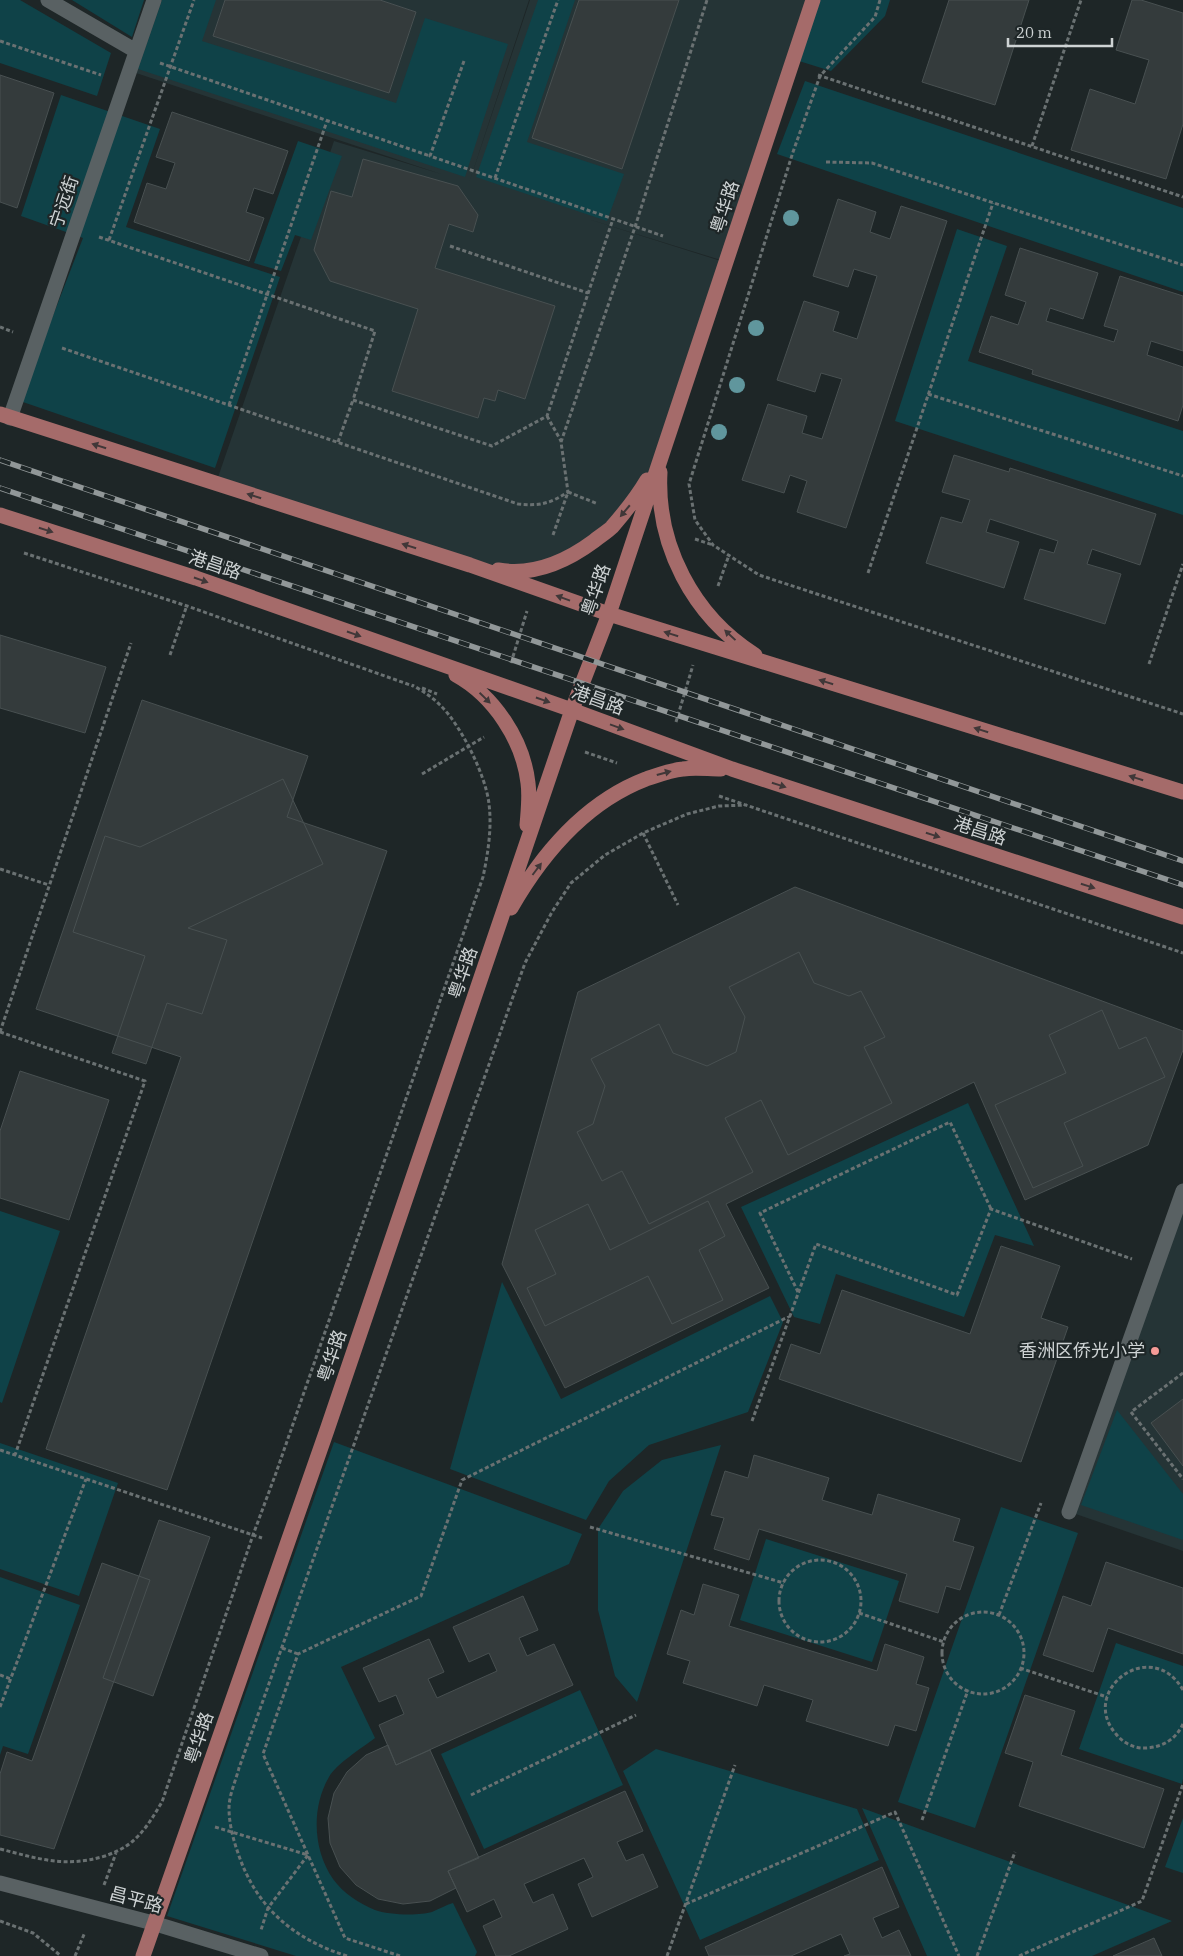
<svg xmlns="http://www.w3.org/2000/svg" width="1183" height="1956" font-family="'IBM Plex Serif','Noto Sans SC',serif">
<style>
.built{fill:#253436}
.green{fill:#0f4248}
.building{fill:#343b3c;stroke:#485051}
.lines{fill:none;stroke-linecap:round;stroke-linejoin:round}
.path{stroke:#6a7172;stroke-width:3;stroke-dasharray:4 2.5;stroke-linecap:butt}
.minor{stroke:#596163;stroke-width:15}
.major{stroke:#a56b6a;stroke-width:15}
.rail-casing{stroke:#919798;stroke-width:5.5}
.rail{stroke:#1e2627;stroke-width:4;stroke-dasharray:11;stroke-linecap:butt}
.tree{fill:#60969d}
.oneway{fill:#403738}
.poi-dot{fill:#f59b97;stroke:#1e2627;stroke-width:2}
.labels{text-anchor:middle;stroke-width:4.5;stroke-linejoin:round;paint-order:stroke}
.street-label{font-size:18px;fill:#ced3d4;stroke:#1e2627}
.poi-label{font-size:18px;fill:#ced3d4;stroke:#1e2627;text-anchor:end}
</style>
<rect width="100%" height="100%" fill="#1e2627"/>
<path class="built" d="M154,0H529L469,183L530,0H811L724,261L588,219L724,262L660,455L635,496L577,551L508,570L216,483L334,141L441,174L130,71Z
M1183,1191V1551L1070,1512Z"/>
<path class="green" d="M0,0H20L111,53L97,96L0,63Z
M72,0H144L132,37Z
M162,0H216L202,41L396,103L425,18L508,44L465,177L138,69Z
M538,0H575L527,142L624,174L607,221L476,177Z
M820,0H890L885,16L831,71L799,61Z
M805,81L1183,208V292L777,154Z
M61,95L160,129L126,227L280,277L215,468L20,401L83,238L21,216Z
M298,141L342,156L311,240L295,235L281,271L254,263Z
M957,229L1007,246L968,361L1183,431V515L895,421Z
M968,1103L1034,1246L995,1235L964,1317L836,1274L820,1324L794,1317L741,1207Z
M0,1211L60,1231L2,1403L0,1402Z
M502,1282L561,1399L770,1296L783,1322L748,1412L649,1445L609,1481L586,1520L450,1469Z
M1117,1410L1183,1494V1540L1081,1505Z
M334,1442L582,1534L569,1564L341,1667L375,1738C362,1748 336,1764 329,1777C311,1808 313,1850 333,1879C343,1893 360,1904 375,1910C388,1915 419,1916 432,1912C439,1909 446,1905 453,1903L477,1952L475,1956H296L167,1916Z
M0,1443L118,1483L79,1596L0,1569Z
M721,1445L637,1702L615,1676L598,1610V1529L623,1491L662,1460Z
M1001,1507L1078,1533L975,1828L898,1802Z
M766,1539L899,1581L872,1662L740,1620Z
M0,1577L80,1605L28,1754L3,1746L0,1755Z
M1116,1643L1183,1666V1779L1182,1784L1079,1749Z
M580,1690L623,1785L484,1849L441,1754Z
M656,1749L857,1809L879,1860L700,1940L623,1771Z
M862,1808L1172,1921L1092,1956H927Z
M1183,1818V1873L1165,1867Z"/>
<path class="building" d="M225,0H380L416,12L389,93L213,36Z
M579,0H679L622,169L532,138Z
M949,0H1029L995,105L922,82Z
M1132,0H1141L1183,13V124L1166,179L1071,150L1090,89L1135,104L1149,60L1116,50Z
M0,75L54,93L17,208L0,202Z
M172,112L288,151L273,194L254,188L246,212L264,218L249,261L134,222L147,183L166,189L175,163L156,157Z
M363,159L458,186L478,215L473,232L449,224L435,268L555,306L525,399L498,390L495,401L484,398L478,418L392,391L418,309L330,281L314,250L331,191L352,197Z
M838,199L876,212L870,232L890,239L901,206L947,221L846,528L797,512L807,481L790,475L784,493L742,480L768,404L807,416L802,433L822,439L842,379L821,373L815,392L777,380L804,301L839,312L833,331L857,339L877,276L854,269L848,287L813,276Z
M1020,248L1098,273L1083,319L1050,308L1046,321L1114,342L1118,330L1104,326L1120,276L1183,296V351L1151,341L1147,355L1183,367V405L1178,421L1032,374L1033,370L979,352L991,316L1018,325L1026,302L1005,295Z
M954,455L1009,472L1010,468L1156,514L1140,565L1092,549L1087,564L1121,574L1105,624L1024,599L1040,549L1054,553L1058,541L990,519L986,532L1019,542L1004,588L926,563L941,517L962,523L970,500L942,492Z
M0,635L106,667L85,733L0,708Z
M142,700L308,756L287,817L387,851L167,1490L46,1449L181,1057L36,1009Z
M283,779L323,864L188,928L227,940L202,1014L167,1003L146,1064L112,1053L145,956L73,932L105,836L140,847Z
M795,887L1183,1031V1050L1148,1145L1025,1200L974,1082L726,1204L769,1288L565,1388L502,1264L578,992Z
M799,952L814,983L849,996L861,991L885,1037L864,1047L892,1103L788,1155L761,1100L725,1118L753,1172L649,1224L622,1171L602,1181L577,1132L593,1124L605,1086L591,1059L659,1024L673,1053L707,1066L736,1052L745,1017L729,987Z
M1102,1010L1119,1049L1146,1037L1165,1077L1064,1123L1083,1166L1033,1188L995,1105L1066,1073L1049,1035Z
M20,1071L109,1100L69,1220L0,1198V1131Z
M708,1201L725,1236L699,1250L723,1300L672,1324L648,1276L545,1326L527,1288L556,1274L535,1230L588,1204L610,1250Z
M1001,1246L1060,1266L1041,1318L1068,1327L1021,1462L779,1379L791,1344L820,1354L842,1290L970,1334Z
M1183,1399V1466L1151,1423Z
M754,1455L829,1478L822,1500L872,1515L878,1494L960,1519L953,1541L974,1547L960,1590L946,1586L938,1613L899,1601L907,1574L759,1529L749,1560L714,1549L724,1518L711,1515L725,1471L748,1478Z
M159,1520L210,1537L153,1696L103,1678Z
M1106,1562L1183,1588V1654L1108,1628L1093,1672L1043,1655L1063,1596L1091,1606Z
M102,1563L150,1580L54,1849L0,1835V1774L7,1752L32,1761Z
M703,1584L739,1595L729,1626L877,1671L885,1644L924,1657L916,1684L929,1688L916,1731L895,1725L888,1746L806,1721L813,1700L764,1685L757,1706L683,1683L690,1661L667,1654L681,1610L694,1615Z
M523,1596L538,1630L519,1638L527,1656L554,1644L573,1685L396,1765L379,1725L404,1714L396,1695L379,1702L363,1668L429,1639L444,1672L428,1679L437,1698L497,1671L489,1653L469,1662L453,1627Z
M1025,1695L1075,1711L1061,1755L1164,1789L1144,1848L1019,1806L1033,1762L1005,1753Z
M388,1745L396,1765L430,1750L479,1858L448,1871L456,1888L430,1901L403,1904L378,1899L356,1885L340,1867L330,1843L328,1818L334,1793L347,1772L366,1755Z
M625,1791L643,1831L617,1842L626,1861L643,1854L658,1887L592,1917L578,1884L593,1877L584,1858L524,1884L533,1903L553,1894L568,1929L509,1956H496L483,1926L502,1917L494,1899L467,1912L448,1871Z
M882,1867L899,1907L873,1918L882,1938L899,1930L911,1956H844L850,1954L841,1934L791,1956H709L705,1947Z
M1154,1938L1162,1956H1113Z"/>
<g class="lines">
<path class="path" d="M880,0L875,17L820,76L793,152L689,484L695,520L713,545L759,575L1183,714
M0,41L101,75
M464,61L430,156L663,236
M160,63L430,156
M818,75L1183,197
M1032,146L1081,0
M826,162L872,163L1183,265
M495,178L558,0
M99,237L375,331L353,400L492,446L547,416L613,219
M109,240L194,0
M450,246L588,293
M0,327L13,332
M62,348L518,504C540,506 549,504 568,492L561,442L635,227L707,0
M928,394L1183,476
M229,405L327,121
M547,416L561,441
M338,442L353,400
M553,535L568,492L598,504
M695,539L713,545
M24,553L187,606L413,686
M868,573L993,203
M718,586L729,555
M170,655L187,605
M511,663L527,611
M1149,664L1183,564
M422,688L437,694
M676,722L693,665
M585,752L617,763
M422,774L484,737
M719,796L1183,953
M643,833L678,905
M0,869L49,885
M0,1032L145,1081L15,1455
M0,1032L131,643
M798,1292L760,1213L950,1122L991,1209
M1183,1373L1131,1412L1183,1479
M752,1421L816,1244L957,1295L991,1209L1132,1259
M0,1450L262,1538
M590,1527L784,1583
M779 1601a41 41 0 1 1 82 0a41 41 0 1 1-82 0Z
M942 1653a41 41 0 1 1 82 0a41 41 0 1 1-82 0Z
M859,1613L944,1642
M999,1615L1041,1503
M282,1648L298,1654
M1020,1668L1107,1697
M0,1675L11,1679
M1183,1690C1151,1635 1078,1691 1116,1734C1123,1743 1135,1749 1146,1748C1163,1747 1176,1739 1183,1724
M0,1707L86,1479
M471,1795L636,1715
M922,1820L968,1690
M215,1827L308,1855L268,1908L261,1930
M0,1849C40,1859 64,1868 105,1856C116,1852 127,1847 135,1839C147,1828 154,1815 162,1802L253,1535L276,1473L483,877C488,853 492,828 489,804C486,776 461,725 440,705C432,697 423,691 412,685
M104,1885L116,1853
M686,1904L895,1812L959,1956
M0,1921L33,1933L61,1956
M75,1956L85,1932
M347,1956C293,1939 256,1907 238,1853C233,1839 229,1823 229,1808C229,1795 236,1780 239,1768L525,963L552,912L571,883L605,855L643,833L687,814L719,806L747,805
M400,1956L345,1938L263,1754L298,1654L421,1596L462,1480L790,1316
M667,1956L735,1765
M977,1956L1015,1852
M1019,1956L1142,1901L1183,1784"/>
<path class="minor" d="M48,0L136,51
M10,418L154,0
M1069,1512L1183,1191
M0,1883L153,1923L261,1956"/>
<path class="major" d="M0,414L470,565L609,614L1183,792
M660,472C656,545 693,616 755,655
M0,515L196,578L572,710L732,769L1183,917
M498,570C533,576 567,561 594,541C600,536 607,532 612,527C625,512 637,497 647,480
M456,675C494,696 523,740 528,783C530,797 528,812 527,825
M511,908C542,854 586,802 646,779C658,775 671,770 683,769C695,767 708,769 721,769
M143,1956L327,1430L572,710L609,614L813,0"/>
<g class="rail-casing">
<path id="rail" d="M0,460L1183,861
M0,488L1183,885"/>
</g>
<use href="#rail" class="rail"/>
</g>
<g class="tree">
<circle cx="791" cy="218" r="8"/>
<circle cx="756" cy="328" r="8"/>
<circle cx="737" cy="385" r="8"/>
<circle cx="719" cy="432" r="8"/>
</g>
<defs><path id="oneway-solid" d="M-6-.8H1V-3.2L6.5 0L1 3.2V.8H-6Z" transform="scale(1.25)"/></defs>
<g class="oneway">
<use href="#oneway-solid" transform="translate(99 446) rotate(-162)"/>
<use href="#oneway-solid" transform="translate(254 496) rotate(-162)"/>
<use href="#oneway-solid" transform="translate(625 511) rotate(130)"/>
<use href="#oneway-solid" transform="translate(46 530) rotate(18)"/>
<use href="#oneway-solid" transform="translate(409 546) rotate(-162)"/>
<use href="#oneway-solid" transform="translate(201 580) rotate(19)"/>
<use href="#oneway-solid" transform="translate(563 598) rotate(-160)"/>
<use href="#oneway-solid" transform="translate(354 634) rotate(19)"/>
<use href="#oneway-solid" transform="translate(671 634) rotate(-163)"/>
<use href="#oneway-solid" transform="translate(730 635) rotate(-137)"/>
<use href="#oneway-solid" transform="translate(826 682) rotate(-163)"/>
<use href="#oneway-solid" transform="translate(485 698) rotate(44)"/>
<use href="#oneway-solid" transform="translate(543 700) rotate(19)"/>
<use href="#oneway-solid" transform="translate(617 727) rotate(20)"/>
<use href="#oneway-solid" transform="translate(981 730) rotate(-163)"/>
<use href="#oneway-solid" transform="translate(664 773) rotate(-15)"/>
<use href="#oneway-solid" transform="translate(1136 778) rotate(-163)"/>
<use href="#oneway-solid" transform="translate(779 785) rotate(18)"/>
<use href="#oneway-solid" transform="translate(933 835) rotate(18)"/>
<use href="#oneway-solid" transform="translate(537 869) rotate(-53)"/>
<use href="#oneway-solid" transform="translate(1088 886) rotate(18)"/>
</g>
<circle class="poi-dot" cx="1155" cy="1351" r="5"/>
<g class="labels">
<g class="street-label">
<text transform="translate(64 202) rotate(-71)" y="6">宁远街</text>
<text transform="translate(725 207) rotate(-72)" y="6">粤华路</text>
<text transform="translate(215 565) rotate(19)" y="6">港昌路</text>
<text transform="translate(596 590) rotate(-71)" y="6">粤华路</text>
<text transform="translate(598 700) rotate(20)" y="6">港昌路</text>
<text transform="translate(980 831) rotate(18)" y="6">港昌路</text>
<text transform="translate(463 973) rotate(-71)" y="6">粤华路</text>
<text transform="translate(332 1356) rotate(-71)" y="6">粤华路</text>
<text transform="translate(199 1738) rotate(-71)" y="6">粤华路</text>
<text transform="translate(136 1900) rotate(15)" y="6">昌平路</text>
</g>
<g class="poi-label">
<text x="1145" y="1357">香洲区侨光小学</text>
</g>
</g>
<path d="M1008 38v8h104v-8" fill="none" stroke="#ced3d4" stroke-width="2.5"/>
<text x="1016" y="38" font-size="15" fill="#ced3d4" stroke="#1e2627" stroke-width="4" paint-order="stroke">20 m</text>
</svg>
